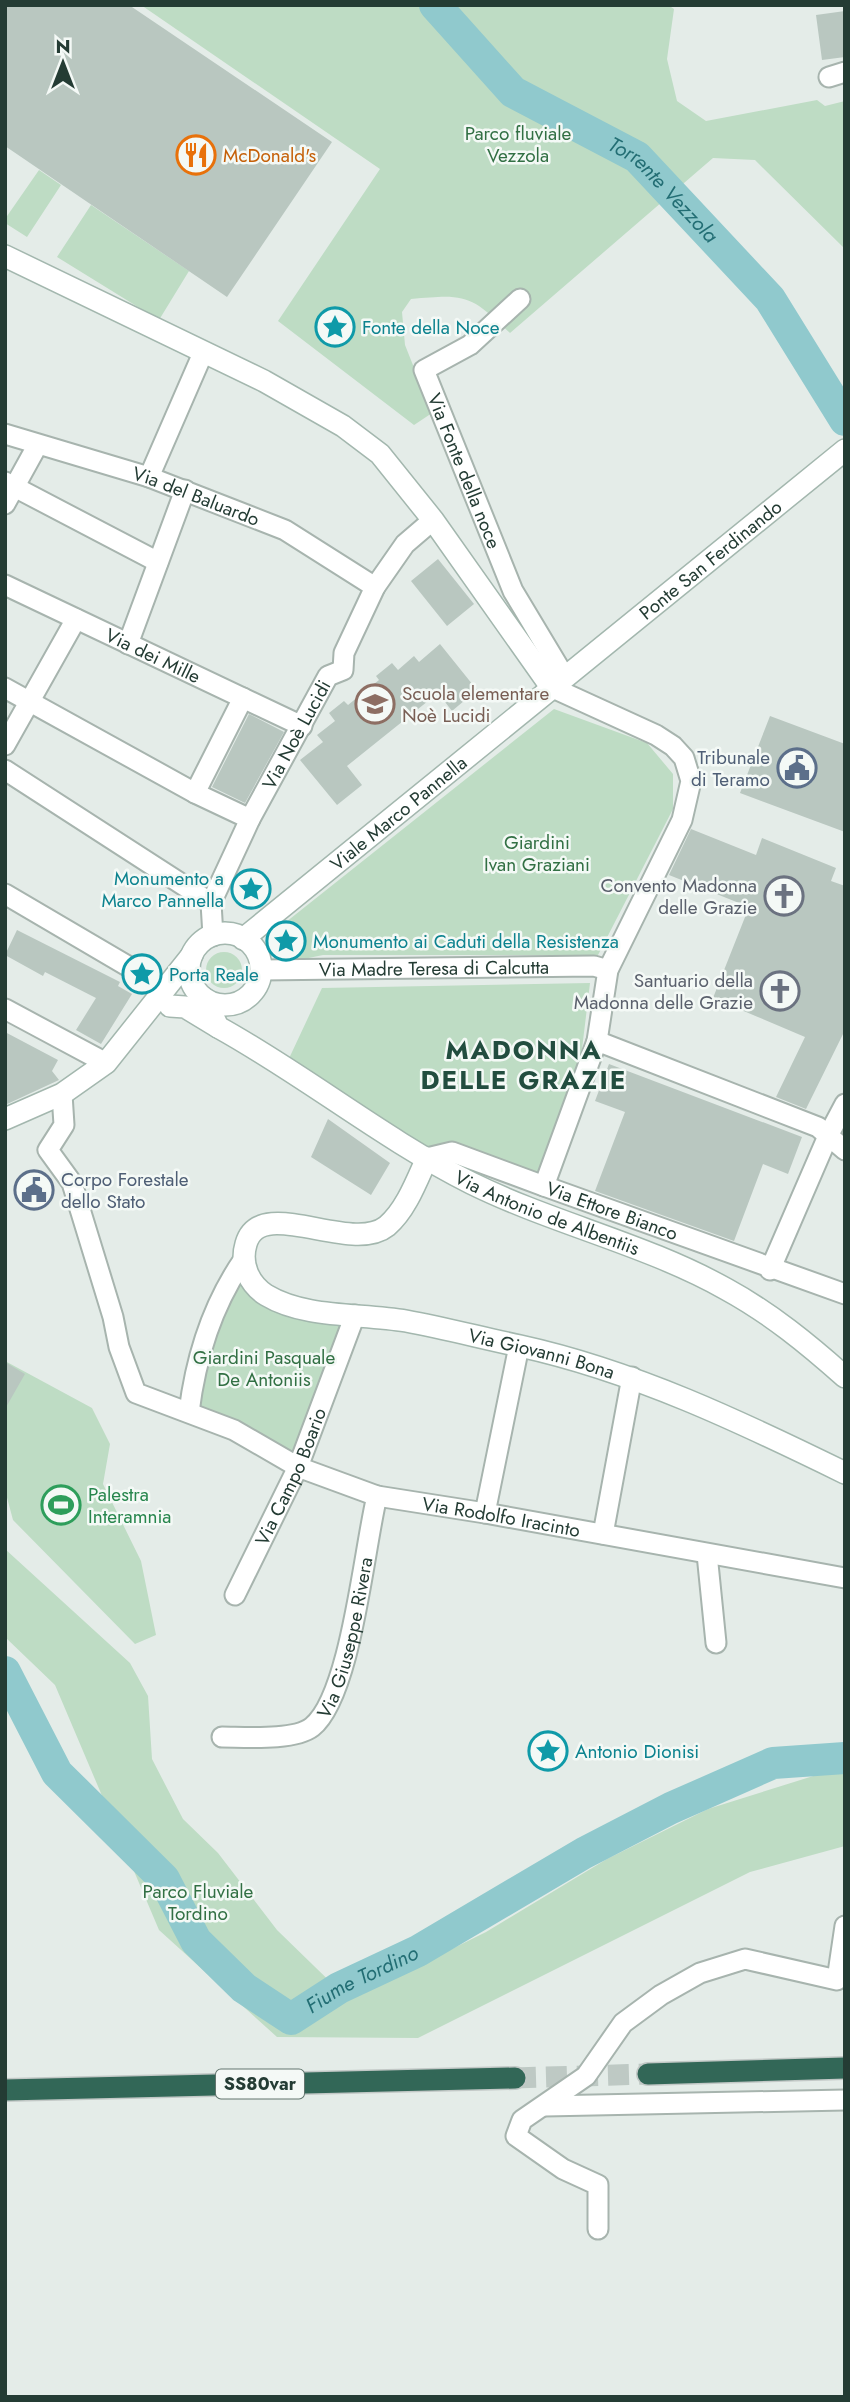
<svg xmlns="http://www.w3.org/2000/svg" width="850" height="2402" font-family="Jost,sans-serif">
<style>
.green{fill:#bedcc4}
.lines{fill:none;stroke-linecap:round;stroke-linejoin:round}
.river{stroke:#90c9cd;stroke-width:32}
.building{fill:#b9c7c0}
.highway-tunnel{stroke:#bec9c4;stroke-width:21;stroke-dasharray:21 10;stroke-linecap:butt}
.street-casing{stroke:#a7b4ae;stroke-width:23}
.secondary-casing{stroke:#a3b7ae;stroke-width:24}
.highway-casing{stroke:#c2c8c6;stroke-width:24}
.street{stroke:#fff;stroke-width:19}
.secondary{stroke:#fff;stroke-width:21}
.highway{stroke:#326757;stroke-width:21}
.labels{text-anchor:middle;stroke-width:5;stroke-linejoin:round;paint-order:stroke}
.shield{fill:#f4f9f6;stroke:#62756e;stroke-width:2}
.shield-label{font-size:18px;font-weight:bold;fill:#243c34}
.park-label{font-size:19px;fill:#327044;stroke:#f4f9f6}
.food-label{font-size:19px;fill:#c56008;stroke:#f4f9f6;text-anchor:start}
.culture-label{font-size:19px;fill:#0d838f;stroke:#f4f9f6;text-anchor:start}
.street-label{font-size:19px;fill:#243c34;stroke:#f4f9f6}
.education-label{font-size:19px;fill:#785e54;stroke:#f4f9f6;text-anchor:start}
.service-label{font-size:19px;fill:#4e5e75;stroke:#f4f9f6;text-anchor:end}
.worship-label{font-size:19px;fill:#5b616d;stroke:#f4f9f6;text-anchor:end}
.leisure-label{font-size:19px;fill:#27864d;stroke:#f4f9f6;text-anchor:start}
.water-label{font-size:21px;font-style:italic;fill:#236e74;stroke:#f4f9f6}
.district-label{font-size:26px;font-weight:bold;letter-spacing:2px;fill:#224d3f;stroke:#f4f9f6}
</style>
<rect width="100%" height="100%" fill="#e4ece8"/>
<path class="green" d="M141,5H668L674,9L667,59L677,101L706,121L817,100L825,106L845,101V249L755,160L713,158L510,333C470,294 465,294 411,299L402,312L405,345L432,413L414,425L278,321L380,169Z
M39,170L61,185L27,237L5,223V219Z
M91,205L189,271L159,320L57,257Z
M554,709L647,743L673,774V809L598,955H323L294,961L279,955L275,938L281,926Z
M233 888a18 18 0 1 1 36 0a18 18 0 1 1-36 0Z
M206 970a18 18 0 1 1 36 0a18 18 0 1 1-36 0Z
M590,983L582,1049L593,1054L544,1186L452,1152L427,1158L285,1067L322,988Z
M229,1281L284,1302L355,1315L298,1467L189,1412Z
M5,1361L92,1408L110,1444L103,1484L141,1561L156,1635L135,1644L13,1520L5,1490Z
M5,1549L130,1663L148,1696L152,1759L183,1819L218,1853L277,1930L349,2000L486,1932L607,1859L708,1809L826,1772L845,1774V1846L750,1872L418,2038L277,2037L159,1930L55,1685L5,1637Z"/>
<g class="lines">
<g class="river">
<path id="s1" d="M435,5L513,92L637,157L770,299L845,420"/>
<path id="s2" d="M5,1672L57,1773L164,1879L196,1941L244,1988L291,2019L339,1988L418,1951L584,1853L671,1808L773,1763L845,1758"/>
</g>
</g>
<path class="building" d="M5,5H129L332,142L227,297L5,146Z
M845,11V57L822,60L816,15Z
M438,559L474,604L447,626L411,581Z
M440,644L477,690L452,711L438,693L347,766L362,785L337,805L300,760L323,742L317,735L335,721L329,713L344,701L348,705L379,680L376,676L392,663L398,670L414,656L419,662Z
M249,714L284,732L245,803L212,787Z
M770,716L845,744V832L740,793Z
M691,829L756,855L762,838L836,868L831,881L845,886V1030L806,1109L776,1097L805,1037L713,998L749,907L669,875Z
M17,930L120,982L118,986L132,994L101,1044L76,1030L96,998L45,972L43,976L5,955Z
M5,1032L58,1060L52,1071L59,1080L5,1105Z
M609,1064L802,1137L788,1174L763,1164L734,1241L595,1191L625,1112L595,1101Z
M328,1119L390,1163L371,1195L311,1157Z
M5,1362L25,1374L5,1409Z"/>
<g class="lines">
<path class="highway-tunnel" d="M515,2078L648,2074"/>
<g class="street-casing">
<g id="street">
<path d="M829,77L845,72"/>
<path id="s3" d="M520,299L470,345L424,370L513,591L564,676"/>
<path id="s4" d="M5,434L149,477L285,530L375,587"/>
<path d="M149,477L203,353"/>
<path d="M5,482L158,562"/>
<path d="M5,504L37,446"/>
<path id="s5" d="M5,585L302,726"/>
<path d="M128,644L185,490"/>
<path id="s6" d="M551,687L656,735L673,746L684,758L691,781L682,820L608,970L597,1041L544,1186L845,1294"/>
<path d="M5,688L195,793L250,819"/>
<path d="M5,745L76,619"/>
<path d="M5,770L211,903"/>
<path d="M195,793L243,698"/>
<path d="M5,894L165,988"/>
<path id="s7" d="M213,936L211,903L250,819L328,676L343,670L344,653L375,587L405,544L433,520"/>
<path id="s8" d="M261,970L594,966L608,970"/>
<path d="M5,1009L106,1063"/>
<path d="M597,1041L818,1127L845,1150"/>
<path id="s9" d="M62,1094L64,1125L48,1150L72,1183L113,1317L119,1347L136,1393L234,1430L298,1467L377,1496L485,1513L845,1578"/>
<path d="M427,1158L452,1152L544,1186"/>
<path d="M770,1270L828,1136L845,1104"/>
<path d="M189,1412C196,1356 212,1305 244,1259"/>
<path d="M485,1513L519,1346"/>
<path d="M603,1534L632,1377"/>
<path d="M707,1554L716,1643"/>
<path id="s10" d="M235,1595L298,1467L355,1315"/>
<path id="s11" d="M222,1737C244,1737 294,1741 312,1727C351,1696 364,1548 377,1496"/>
<path d="M545,2106L845,2100"/>
<path d="M598,2229V2185L563,2169L516,2136L522,2120L586,2076L623,2023L661,1995L700,1973L745,1959L837,1980L845,1926"/>
</g>
</g>
<g class="secondary-casing">
<g id="secondary">
<path d="M5,256L264,381L343,426L380,454L433,520L551,687"/>
<circle cx="225" cy="969" r="36"/>
<path id="s12" d="M243,939L845,450"/>
<path id="s13" d="M205,999L218,1027C305,1075 383,1139 471,1183C554,1224 646,1244 726,1289C770,1313 808,1344 845,1377"/>
<path d="M170,1006L185,1007L218,1027"/>
<path d="M5,1119L62,1094L106,1063L192,955"/>
<path id="s14" d="M427,1158C417,1180 406,1210 387,1226C351,1255 260,1194 246,1244C240,1264 249,1284 266,1295C306,1319 361,1313 406,1321C444,1328 482,1338 520,1346C634,1371 741,1422 845,1473"/>
</g>
</g>
<g class="highway-casing">
<path id="highway" d="M648,2074L845,2068
M5,2090L515,2078"/>
</g>
<use href="#street" class="street"/>
<use href="#secondary" class="secondary"/>
<use href="#highway" class="highway"/>
</g>
<defs>
<g id="restaurant-ring" transform="scale(2.0125)"><circle r="9.5" fill="#f4f9f6" stroke="#e8710a" stroke-width="1.5"/><path d="M-5-6h1v4h1v-4h1v4h1v-4h1v5L-1.5 .5V6h-2V.5L-5-1ZM5-6V6H3V1.5H1.5Q1.5-4 5-6Z" fill="#e8710a"/></g>
<g id="sight-ring" transform="scale(2.0125)"><circle r="9.5" fill="#f4f9f6" stroke="#0f9aa8" stroke-width="1.5"/><path d="M0-6L1.8-2.2L6-1.7L2.9 1.2L3.7 5.4L0 3.3L-3.7 5.4L-2.9 1.2L-6-1.7L-1.8-2.2Z" fill="#0f9aa8"/></g>
<g id="school-ring" transform="scale(2.0125)"><circle r="9.5" fill="#f4f9f6" stroke="#8d6e63" stroke-width="1.5"/><path d="M0-5L7-2L0 1L-7-2ZM-4 1L0 2.5L4 1V4Q0 6-4 4Z" fill="#8d6e63"/></g>
<g id="civic-ring" transform="scale(2.0125)"><circle r="9.5" fill="#f4f9f6" stroke="#5c6f8a" stroke-width="1.5"/><path d="M-.6-6.5H3V-4.5H.6V-3L4-1V1h2V6H-6V1h2V-1L-.6-3ZM-1.2 2.5V6h2.4V2.5Z" fill="#5c6f8a"/></g>
<g id="church-ring" transform="scale(2.0125)"><circle r="9.5" fill="#f4f9f6" stroke="#6b7280" stroke-width="1.5"/><path d="M-1.2-6h2.4v3.5h3.3v2.4h-3.3V6h-2.4V-.1h-3.3v-2.4h3.3Z" fill="#6b7280"/></g>
<g id="stadium-ring" transform="scale(2.0125)"><circle r="9.5" fill="#f4f9f6" stroke="#2e9e5b" stroke-width="1.5"/><path d="M0-5a6.5 5 0 1 0 0 10a6.5 5 0 1 0 0-10ZM-3.5-1.8h7v3.6h-7Z" fill="#2e9e5b"/></g>
</defs>
<g fill-rule="evenodd">
<use href="#restaurant-ring" x="196" y="155"/>
<use href="#sight-ring" x="335" y="327"/>
<use href="#school-ring" x="375" y="704"/>
<use href="#civic-ring" x="797" y="768"/>
<use href="#sight-ring" x="251" y="889"/>
<use href="#church-ring" x="784" y="896"/>
<use href="#sight-ring" x="286" y="941"/>
<use href="#sight-ring" x="142" y="974"/>
<use href="#church-ring" x="780" y="991"/>
<use href="#civic-ring" x="34" y="1190"/>
<use href="#stadium-ring" x="61" y="1505"/>
<use href="#sight-ring" x="548" y="1751"/>
</g>
<g class="labels">
<rect class="shield" x="216" y="2069.5" width="88" height="29" rx="5"/>
<g class="shield-label">
<text x="260" y="2090">SS80var</text>
</g>
<g class="park-label">
<text x="518" y="140">Parco fluviale<tspan x="518" dy="22">Vezzola</tspan></text>
<text x="537" y="849">Giardini<tspan x="537" dy="22">Ivan Graziani</tspan></text>
<text x="264" y="1364">Giardini Pasquale<tspan x="264" dy="22">De Antoniis</tspan></text>
<text x="198" y="1898">Parco Fluviale<tspan x="198" dy="22">Tordino</tspan></text>
</g>
<g class="food-label">
<text x="223" y="162">McDonald's</text>
</g>
<g class="culture-label">
<text x="362" y="334">Fonte della Noce</text>
<text x="224" y="885" text-anchor="end">Monumento a<tspan x="224" dy="22">Marco Pannella</tspan></text>
<text x="313" y="948">Monumento ai Caduti della Resistenza</text>
<text x="169" y="981">Porta Reale</text>
<text x="575" y="1758">Antonio Dionisi</text>
</g>
<g class="street-label">
<text dy="7" stroke="none"><textPath href="#s3" startOffset="229">Via Fonte della noce</textPath></text>
<text dy="7" stroke="none"><textPath href="#s4" startOffset="201">Via del Baluardo</textPath></text>
<text dy="7" stroke="none"><textPath href="#s12" startOffset="602">Ponte San Ferdinando</textPath></text>
<text dy="7" stroke="none"><textPath href="#s5" startOffset="164">Via dei Mille</textPath></text>
<text dy="7" stroke="none"><textPath href="#s7" startOffset="222">Via Noè Lucidi</textPath></text>
<text dy="7" stroke="none"><textPath href="#s12" startOffset="200">Viale Marco Pannella</textPath></text>
<text dy="7" stroke="none"><textPath href="#s8" startOffset="173">Via Madre Teresa di Calcutta</textPath></text>
<text dy="7" stroke="none"><textPath href="#s6" startOffset="682">Via Ettore Bianco</textPath></text>
<text dy="7" stroke="none"><textPath href="#s13" startOffset="410">Via Antonio de Albentiis</textPath></text>
<text dy="7" stroke="none"><textPath href="#s14" startOffset="574">Via Giovanni Bona</textPath></text>
<text dy="7" stroke="none"><textPath href="#s10" startOffset="131">Via Campo Boario</textPath></text>
<text dy="7" stroke="none"><textPath href="#s9" startOffset="710">Via Rodolfo Iracinto</textPath></text>
<text dy="7" stroke="none"><textPath href="#s11" startOffset="189">Via Giuseppe Rivera</textPath></text>
</g>
<g class="education-label">
<text x="402" y="700">Scuola elementare<tspan x="402" dy="22">Noè Lucidi</tspan></text>
</g>
<g class="service-label">
<text x="770" y="764">Tribunale<tspan x="770" dy="22">di Teramo</tspan></text>
<text x="61" y="1186" text-anchor="start">Corpo Forestale<tspan x="61" dy="22">dello Stato</tspan></text>
</g>
<g class="worship-label">
<text x="757" y="892">Convento Madonna<tspan x="757" dy="22">delle Grazie</tspan></text>
<text x="753" y="987">Santuario della<tspan x="753" dy="22">Madonna delle Grazie</tspan></text>
</g>
<g class="leisure-label">
<text x="88" y="1501">Palestra<tspan x="88" dy="22">Interamnia</tspan></text>
</g>
<g class="water-label">
<text dy="7" stroke="none"><textPath href="#s1" startOffset="298">Torrente Vezzola</textPath></text>
<text dy="7" stroke="none"><textPath href="#s2" startOffset="539">Fiume Tordino</textPath></text>
</g>
<g class="district-label">
<text x="524" y="1059">MADONNA<tspan x="524" dy="30">DELLE GRAZIE</tspan></text>
</g>
</g>
<rect width="850" height="2402" fill="none" stroke="#243c34" stroke-width="14"/>
<g transform="translate(63 63)" stroke="#f4f9f6" stroke-width="5" paint-order="stroke">
<path d="M0-5L12 26L0 18L-12 26Z" fill="#243c34"/>
<text y="-10" font-size="19" font-weight="bold" text-anchor="middle" fill="#243c34">N</text>
</g>
</svg>
